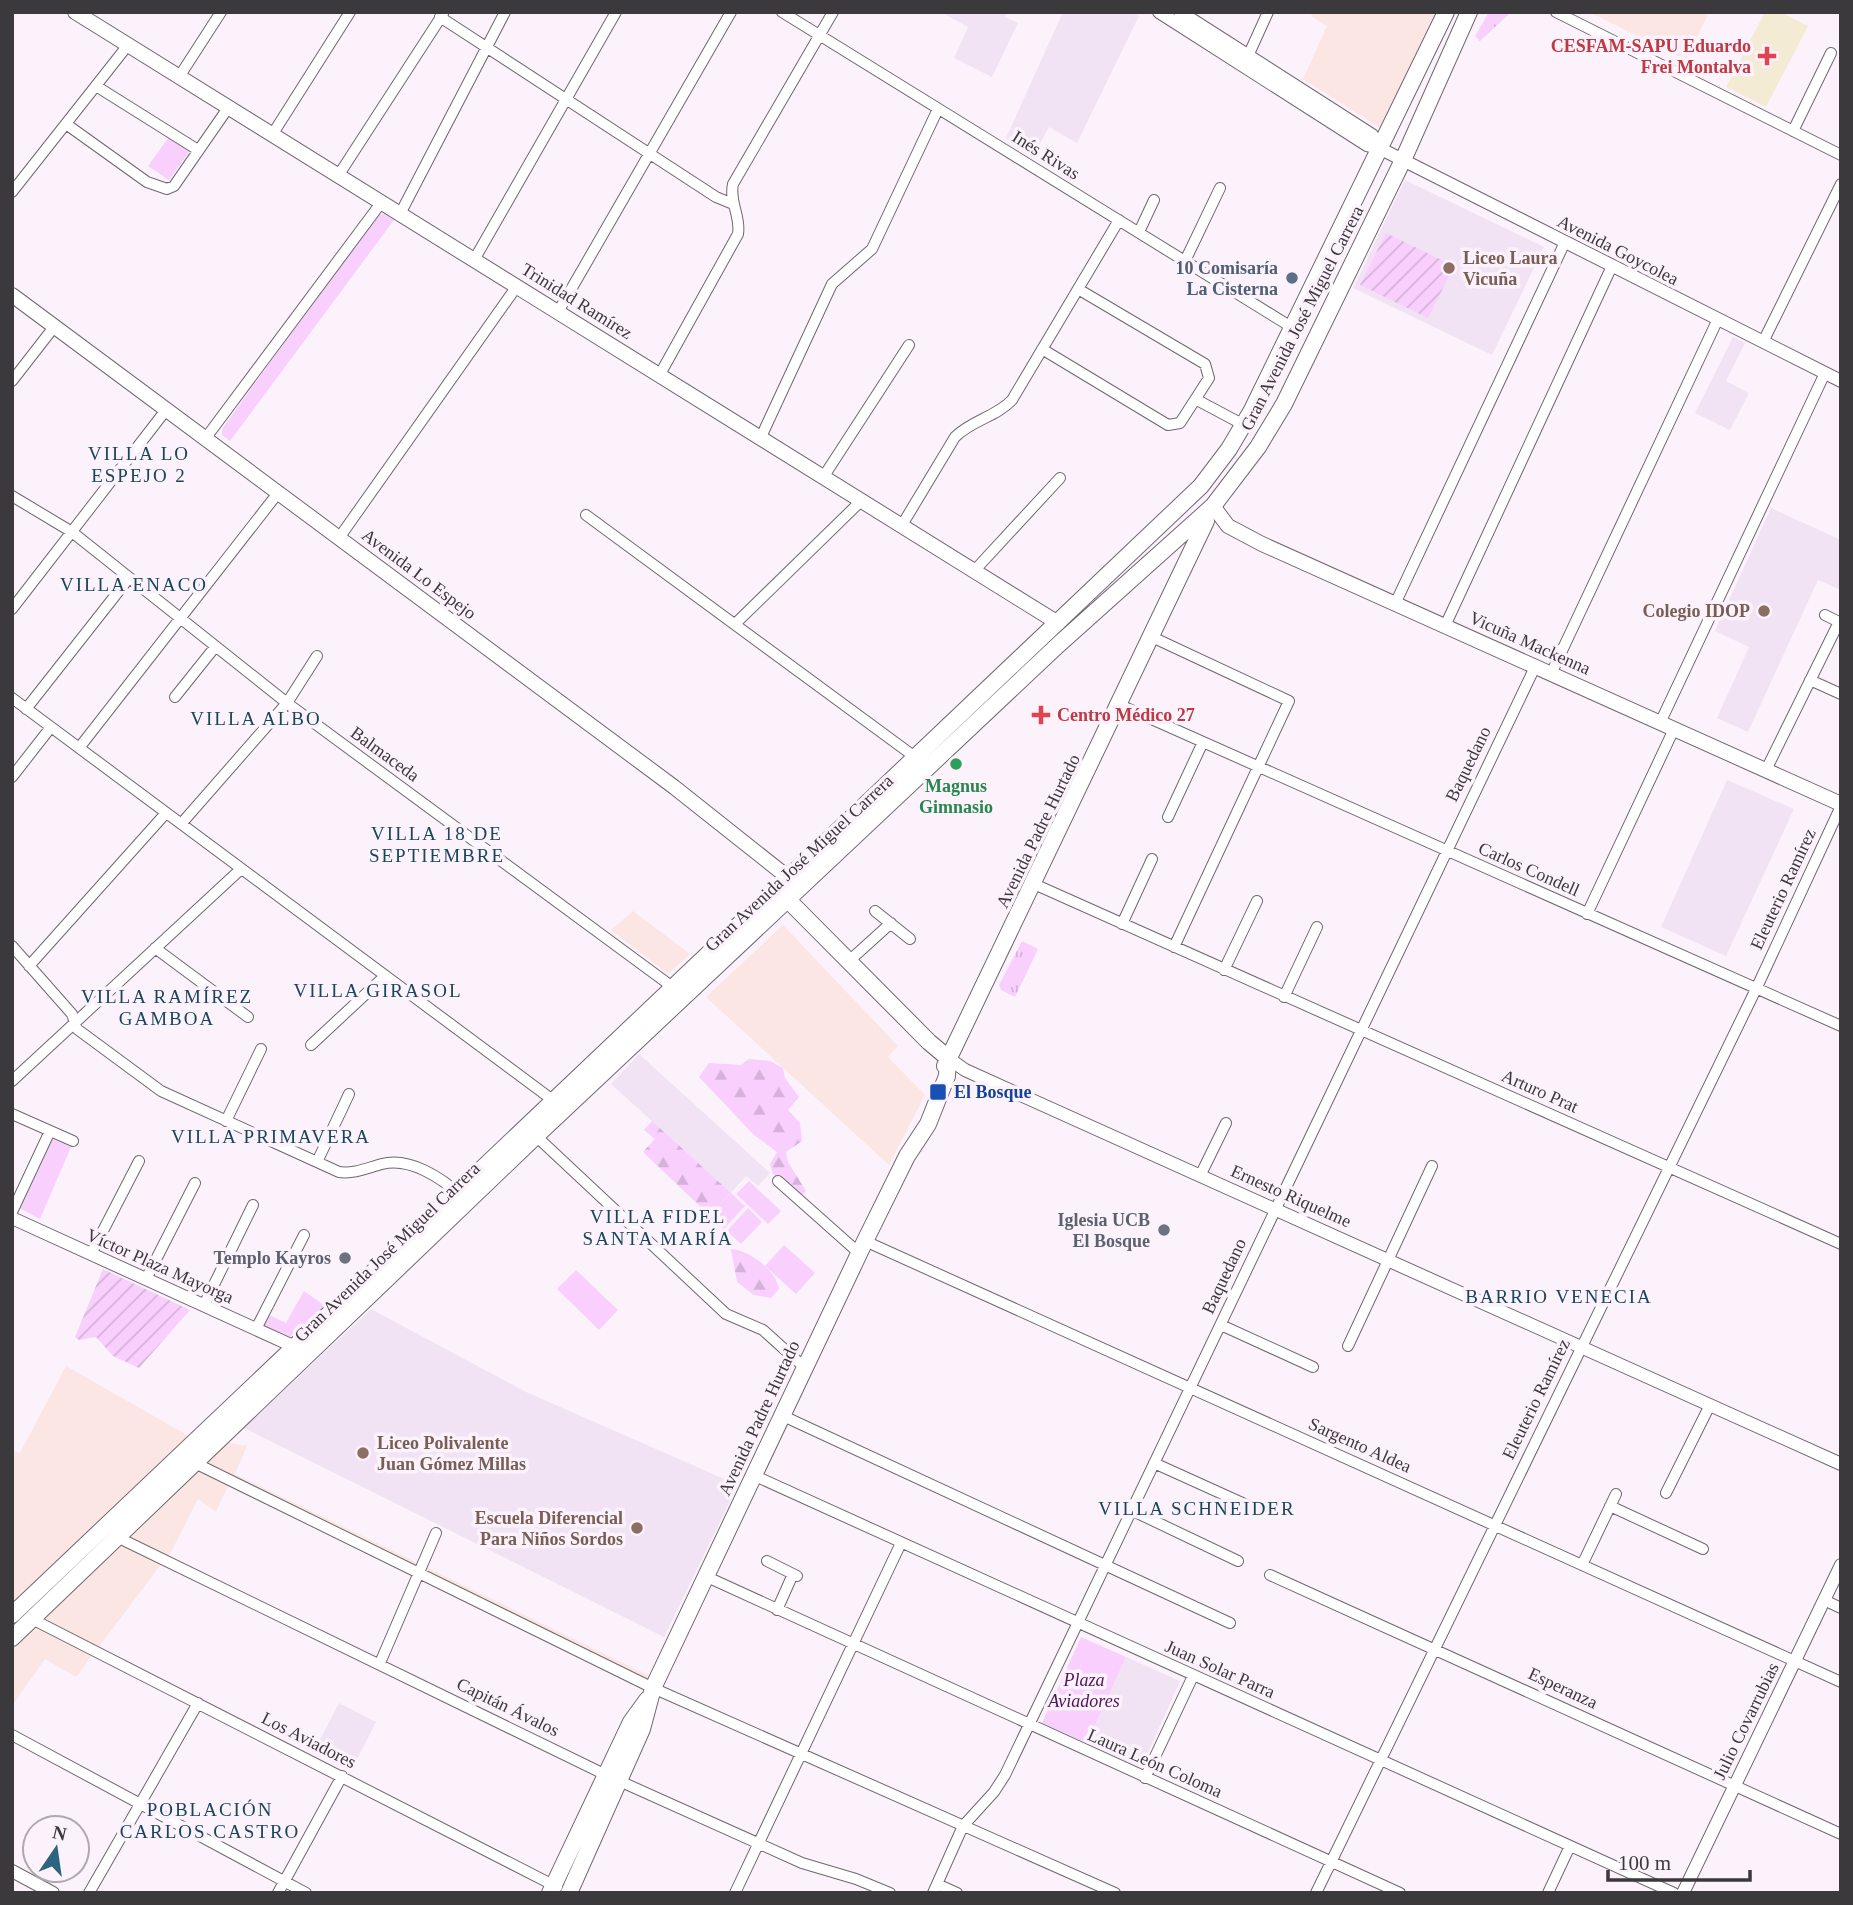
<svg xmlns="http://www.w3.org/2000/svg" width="1853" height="1905" font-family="'Times New Roman',serif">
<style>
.commercial{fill:#fbe6e4}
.built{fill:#f1e3f3}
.medical{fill:#f4ebd5}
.grass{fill:url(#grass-tufts)}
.forest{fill:url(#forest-firs)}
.park{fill:#f8cffd}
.garden{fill:url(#garden-furrows)}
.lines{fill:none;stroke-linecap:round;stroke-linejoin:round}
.minor-casing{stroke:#706870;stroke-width:12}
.tertiary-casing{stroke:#706870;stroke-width:14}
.secondary-casing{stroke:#706870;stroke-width:16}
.primary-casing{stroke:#706870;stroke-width:18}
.minor{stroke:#fff;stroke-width:10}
.tertiary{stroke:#fff;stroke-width:12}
.secondary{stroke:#fff;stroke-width:14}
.primary{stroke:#fff;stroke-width:16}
.health-dot{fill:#e0444e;stroke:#fbf2fc;stroke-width:2.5}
.education-dot{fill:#8d6e63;stroke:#fbf2fc;stroke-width:2.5}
.service-dot{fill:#5c6f8a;stroke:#fbf2fc;stroke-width:2.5}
.leisure-dot{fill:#2e9e5b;stroke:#fbf2fc;stroke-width:2.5}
.transit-dot{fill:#1a4fb4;stroke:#fbf2fc;stroke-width:2.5}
.worship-dot{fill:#6b7280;stroke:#fbf2fc;stroke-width:2.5}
.labels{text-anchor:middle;stroke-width:7;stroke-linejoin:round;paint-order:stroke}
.health-label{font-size:18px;font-weight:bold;fill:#be3a42;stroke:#fbf2fc;text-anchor:end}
.street-label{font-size:18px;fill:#3c393c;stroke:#fbf2fc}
.education-label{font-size:18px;font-weight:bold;fill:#785e54;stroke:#fbf2fc;text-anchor:start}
.service-label{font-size:18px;font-weight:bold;fill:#4e5e75;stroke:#fbf2fc;text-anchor:end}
.leisure-label{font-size:18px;font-weight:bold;fill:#27864d;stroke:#fbf2fc}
.transit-label{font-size:18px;font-weight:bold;fill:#164399;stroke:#fbf2fc;text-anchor:start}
.worship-label{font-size:18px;font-weight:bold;fill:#5b616d;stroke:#fbf2fc;text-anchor:end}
.park-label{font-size:18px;font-style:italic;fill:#501558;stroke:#fbf2fc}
.neighbourhood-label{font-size:19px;letter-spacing:2px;fill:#1a465b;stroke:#fbf2fc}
</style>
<defs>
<pattern id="grass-tufts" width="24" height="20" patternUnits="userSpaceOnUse" patternTransform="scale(1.75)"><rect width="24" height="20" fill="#f8cffd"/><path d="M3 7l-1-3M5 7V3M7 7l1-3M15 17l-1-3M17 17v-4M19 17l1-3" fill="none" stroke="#d6b2da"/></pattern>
<pattern id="forest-firs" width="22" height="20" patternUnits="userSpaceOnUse" patternTransform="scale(1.75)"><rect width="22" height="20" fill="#f8cffd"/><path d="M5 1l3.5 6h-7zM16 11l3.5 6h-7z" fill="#d6b2da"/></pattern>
<pattern id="garden-furrows" width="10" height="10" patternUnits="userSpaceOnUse" patternTransform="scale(1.75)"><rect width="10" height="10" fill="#f8cffd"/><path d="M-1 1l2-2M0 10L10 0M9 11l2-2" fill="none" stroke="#d6b2da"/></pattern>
</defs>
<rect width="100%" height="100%" fill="#fbf2fc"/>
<path class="commercial" d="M1313,12H1436L1382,129L1303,79L1327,26L1311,16Z
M1589,12H1709L1686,60Z
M633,911L690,954L668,974L611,930Z
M783,925L898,1046L888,1057L925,1095L889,1165L706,997Z
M66,1366L187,1435L247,1446L235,1474L650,1676L644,1690L228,1486L216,1512L198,1499L172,1550L76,1677L45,1659L12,1706V1456L15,1451L20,1453Z"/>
<path class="built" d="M941,12H1007L1005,17L1018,23L992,77L954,58L968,27Z
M1063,12H1133L1139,16L1077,143L1049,127L1034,154L1006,138Z
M1405,180L1544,247L1492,355L1353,288Z
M1733,337L1745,343L1726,381L1749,393L1730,430L1695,413Z
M1771,508L1841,540V590L1818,580L1748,732L1717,718L1749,647L1715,631Z
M1727,780L1794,809L1726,956L1661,927Z
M639,1054L770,1173L758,1186L746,1176L731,1193L611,1084Z
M371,1309L526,1392L738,1485L664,1637L244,1428Z
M1126,1657L1180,1681L1141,1768L1087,1743Z
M339,1703L376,1722L351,1771L313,1753Z"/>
<path class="medical" d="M1765,12H1781L1808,26L1766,107L1726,87Z"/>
<path class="grass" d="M1489,12L1509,14L1480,41L1475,36Z
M1022,941L1038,949L1015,997L1001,990L999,985Z"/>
<path class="forest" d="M749,1059L770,1061L783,1068L785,1078L799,1097L788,1110L800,1123L802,1141L786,1152L788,1162L806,1191L801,1196L773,1174L770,1164L777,1152L753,1134L699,1077L709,1063L741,1065Z
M652,1121L731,1193L709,1215L643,1152L655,1139L644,1130Z
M731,1249C749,1250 776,1270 779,1289L771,1298L754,1295L737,1282Z"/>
<path class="park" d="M171,134L192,148L169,180L148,166Z
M384,214L394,220L230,441L222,435V429L376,215Z
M48,1137L71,1147L40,1219L17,1207Z
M749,1181L781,1211L768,1224L736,1194Z
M731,1193L745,1206L724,1229L709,1215Z
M748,1208L762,1222L741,1244L727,1231Z
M784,1245L815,1273L796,1294L765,1266Z
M576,1270L618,1310L599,1330L557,1289Z
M304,1291L325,1306L290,1337L260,1324L265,1313L286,1323Z
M1081,1637L1126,1657L1087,1743L1042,1723Z"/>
<path class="garden" d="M1386,233L1454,266L1428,318L1360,285Z
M103,1269L190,1310L139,1368L113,1356L96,1337L79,1340L75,1337Z"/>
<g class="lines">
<g class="minor-casing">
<path id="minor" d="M782,12L1293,328
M1556,12L1841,155
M440,17L716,197L733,204
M1248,56L1268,12
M179,77L221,12
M96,86L198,150
M66,124L147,182L167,189L174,186L228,108
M1793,131L1831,53
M272,135L350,12
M338,176L443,14
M12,192L128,45
M400,214L505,12
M1139,232L1154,200
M474,260L616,12
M1185,261L1220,188
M558,312L731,12
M1763,342L1841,184
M1042,349L1168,425L1180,423L1209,378L1205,364L1078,289
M659,376L738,234C741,216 729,202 733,184L833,12
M12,381L54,327
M1197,400L1244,425
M761,437L832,284L872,249L938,109
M205,439L381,203
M824,476L909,345
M12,496L72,532L287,703L678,991
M586,515L915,757
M902,525L955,437C972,420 996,417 1012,400L1119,220
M339,538L517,286
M975,570L1060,478
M1395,604L1565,242
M12,609L166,410
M1825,615L1841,623
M735,624L862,500
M1445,626L1612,266
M1152,637L1289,701L1174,947
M1551,674L1718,319
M1810,680L1841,694
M175,697L215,647
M12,698L558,1104
M1120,705L1841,1026
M26,709L129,578
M1660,723L1825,373
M79,748L278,493
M1766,770L1839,622
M12,777L51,727
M1168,817L1203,742
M181,824L287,703L317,656
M1034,884L1841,1244
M875,911L910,939
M1587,914L1674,729
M1122,924L1152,859
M12,946L72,1014L77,1029L161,1091L339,1172C355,1174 367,1168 382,1164C410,1157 442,1178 461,1196
M155,948L248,1017
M849,961L891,923
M29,966L166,813
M1224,970L1257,901
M1284,997L1317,927
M311,1045L385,976
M12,1081L241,869
M12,1114L73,1141
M226,1121L261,1049
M536,1136L726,1314L763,1330L804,1367
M317,1162L349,1094
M1200,1176L1226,1123
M778,1181L859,1253
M12,1212L50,1131
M865,1241L1841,1682
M91,1254L139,1161
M146,1279L195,1183
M204,1305L253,1205
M1221,1325L1313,1367
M256,1329L304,1235
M1348,1346L1432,1166
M781,1415L1230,1623
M195,1463L653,1688L1115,1893
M1154,1463L1249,1506
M753,1475L1674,1893
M1666,1493L1710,1405
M1610,1506L1703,1549
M1131,1510L1238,1561
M117,1537L606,1775L802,1863L856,1879L890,1893
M767,1561L797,1576
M1582,1565L1616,1494
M1270,1575L1841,1834
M705,1576L1400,1893
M1824,1600L1841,1608
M777,1610L793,1574
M32,1619L557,1887
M380,1663L436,1533
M12,1735L306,1893
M1145,1778L1193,1676
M937,1884L957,1893
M89,1893L198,1703
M278,1893L342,1776
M735,1893L901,1543
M933,1893L963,1826L994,1792L1005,1775L1535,667
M1316,1893L1757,987L1841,806
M1548,1893L1570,1846"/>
</g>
<g class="tertiary-casing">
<path id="tertiary" d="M1159,12L1367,145L1381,149L1841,381
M1180,12L1372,135L1381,149
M948,1058L965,1070L1841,1464
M12,1218L293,1346
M12,1871L53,1893
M1683,1893L1841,1565"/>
</g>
<g class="secondary-casing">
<path id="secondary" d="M75,12L1058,623
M12,295L674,787L795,883
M1213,506L1228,526L1262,544L1841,804"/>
</g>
<g class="primary-casing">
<path id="primary" d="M781,893L929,1042L948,1058
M945,1066L1206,521
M12,1615L1201,486L1229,449L1252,410L1446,12
M12,1638L536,1136L1058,645L1213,506L1258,447L1284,404L1403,160L1469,12
M550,1893L631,1722L647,1700
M569,1893L642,1729L653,1688L865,1241L907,1156L928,1124L947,1076L948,1058"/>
</g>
<use href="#minor" class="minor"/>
<use href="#tertiary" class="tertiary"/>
<use href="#secondary" class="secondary"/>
<use href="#primary" class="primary"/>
</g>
<g class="health-dot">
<path d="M1763.5 45.5h7v7h7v7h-7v7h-7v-7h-7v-7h7z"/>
<path d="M1037.5 704.5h7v7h7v7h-7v7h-7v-7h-7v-7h7z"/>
</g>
<g class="education-dot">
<circle cx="1449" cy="268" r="7"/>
<circle cx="1764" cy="611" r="7"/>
<circle cx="363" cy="1453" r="7"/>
<circle cx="637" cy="1528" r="7"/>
</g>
<circle class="service-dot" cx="1292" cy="278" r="7"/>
<circle class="leisure-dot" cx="956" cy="764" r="7"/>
<rect class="transit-dot" x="929" y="1083" width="18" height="18" rx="3.5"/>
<g class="worship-dot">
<circle cx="1164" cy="1230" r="7"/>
<circle cx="345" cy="1258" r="7"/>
</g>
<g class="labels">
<g class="health-label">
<text x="1751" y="52">CESFAM-SAPU Eduardo<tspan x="1751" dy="21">Frei Montalva</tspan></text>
<text x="1057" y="721" text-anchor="start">Centro Médico 27</text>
</g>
<g class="street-label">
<text transform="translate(1046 155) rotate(32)" y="6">Inés Rivas</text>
<text transform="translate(1618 250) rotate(27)" y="6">Avenida Goycolea</text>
<text transform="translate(577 301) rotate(32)" y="6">Trinidad Ramírez</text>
<text transform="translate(1302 318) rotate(-63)" y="6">Gran Avenida José Miguel Carrera</text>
<text transform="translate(419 574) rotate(37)" y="6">Avenida Lo Espejo</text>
<text transform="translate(1530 643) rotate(24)" y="6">Vicuña Mackenna</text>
<text transform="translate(385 754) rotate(36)" y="6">Balmaceda</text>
<text transform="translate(1468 764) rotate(-64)" y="6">Baquedano</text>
<text transform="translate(1038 831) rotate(-64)" y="6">Avenida Padre Hurtado</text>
<text transform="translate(799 863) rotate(-43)" y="6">Gran Avenida José Miguel Carrera</text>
<text transform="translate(1529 869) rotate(24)" y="6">Carlos Condell</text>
<text transform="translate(1783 889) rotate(-65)" y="6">Eleuterio Ramírez</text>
<text transform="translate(1540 1091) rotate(24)" y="6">Arturo Prat</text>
<text transform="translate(1291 1196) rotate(24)" y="6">Ernesto Riquelme</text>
<text transform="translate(387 1252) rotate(-44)" y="6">Gran Avenida José Miguel Carrera</text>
<text transform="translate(160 1266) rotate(24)" y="6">Víctor Plaza Mayorga</text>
<text transform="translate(1224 1276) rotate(-65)" y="6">Baquedano</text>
<text transform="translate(1536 1399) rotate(-64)" y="6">Eleuterio Ramírez</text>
<text transform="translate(759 1418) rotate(-65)" y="6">Avenida Padre Hurtado</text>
<text transform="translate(1360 1445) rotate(24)" y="6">Sargento Aldea</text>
<text transform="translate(1220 1669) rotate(24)" y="6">Juan Solar Parra</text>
<text transform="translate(1563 1688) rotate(25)" y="6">Esperanza</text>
<text transform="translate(508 1707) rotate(26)" y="6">Capitán Ávalos</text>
<text transform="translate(1746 1721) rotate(-64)" y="6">Julio Covarrubias</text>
<text transform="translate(309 1740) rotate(27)" y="6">Los Aviadores</text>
<text transform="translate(1155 1763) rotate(24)" y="6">Laura León Coloma</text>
</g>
<g class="education-label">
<text x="1463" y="264">Liceo Laura<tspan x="1463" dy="21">Vicuña</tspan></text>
<text x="1750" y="617" text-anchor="end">Colegio IDOP</text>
<text x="377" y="1449">Liceo Polivalente<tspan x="377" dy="21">Juan Gómez Millas</tspan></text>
<text x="623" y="1524" text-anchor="end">Escuela Diferencial<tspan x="623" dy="21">Para Niños Sordos</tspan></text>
</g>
<g class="service-label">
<text x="1278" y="274">10 Comisaría<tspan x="1278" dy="21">La Cisterna</tspan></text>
</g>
<g class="leisure-label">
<text x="956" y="792">Magnus<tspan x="956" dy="21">Gimnasio</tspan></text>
</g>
<g class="transit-label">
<text x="954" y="1098">El Bosque</text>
</g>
<g class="worship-label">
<text x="1150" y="1226">Iglesia UCB<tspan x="1150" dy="21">El Bosque</tspan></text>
<text x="331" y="1264">Templo Kayros</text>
</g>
<g class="park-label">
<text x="1084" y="1686">Plaza<tspan x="1084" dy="21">Aviadores</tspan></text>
</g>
<g class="neighbourhood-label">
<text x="139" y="460">VILLA LO<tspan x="139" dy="22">ESPEJO 2</tspan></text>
<text x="134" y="591">VILLA ENACO</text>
<text x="256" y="725">VILLA ALBO</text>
<text x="437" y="840">VILLA 18 DE<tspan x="437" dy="22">SEPTIEMBRE</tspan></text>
<text x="378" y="997">VILLA GIRASOL</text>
<text x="167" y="1003">VILLA RAMÍREZ<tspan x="167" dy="22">GAMBOA</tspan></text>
<text x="271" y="1143">VILLA PRIMAVERA</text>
<text x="658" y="1223">VILLA FIDEL<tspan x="658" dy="22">SANTA MARÍA</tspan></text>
<text x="1559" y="1303">BARRIO VENECIA</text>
<text x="1197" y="1515">VILLA SCHNEIDER</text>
<text x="210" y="1816">POBLACIÓN<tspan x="210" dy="22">CARLOS CASTRO</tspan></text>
</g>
</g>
<rect width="1853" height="1905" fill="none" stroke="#3c393c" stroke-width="28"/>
<g transform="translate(56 1849) rotate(13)"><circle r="33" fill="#fbf2fc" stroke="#afa8af" stroke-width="2"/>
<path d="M0-5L12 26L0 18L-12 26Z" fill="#2d647e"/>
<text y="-10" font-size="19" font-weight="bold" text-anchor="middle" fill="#3c393c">N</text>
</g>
<path d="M1608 1870v10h142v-10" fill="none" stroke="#3c393c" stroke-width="3.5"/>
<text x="1618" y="1870" font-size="21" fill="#3c393c" stroke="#fbf2fc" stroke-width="5" paint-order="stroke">100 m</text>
</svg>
